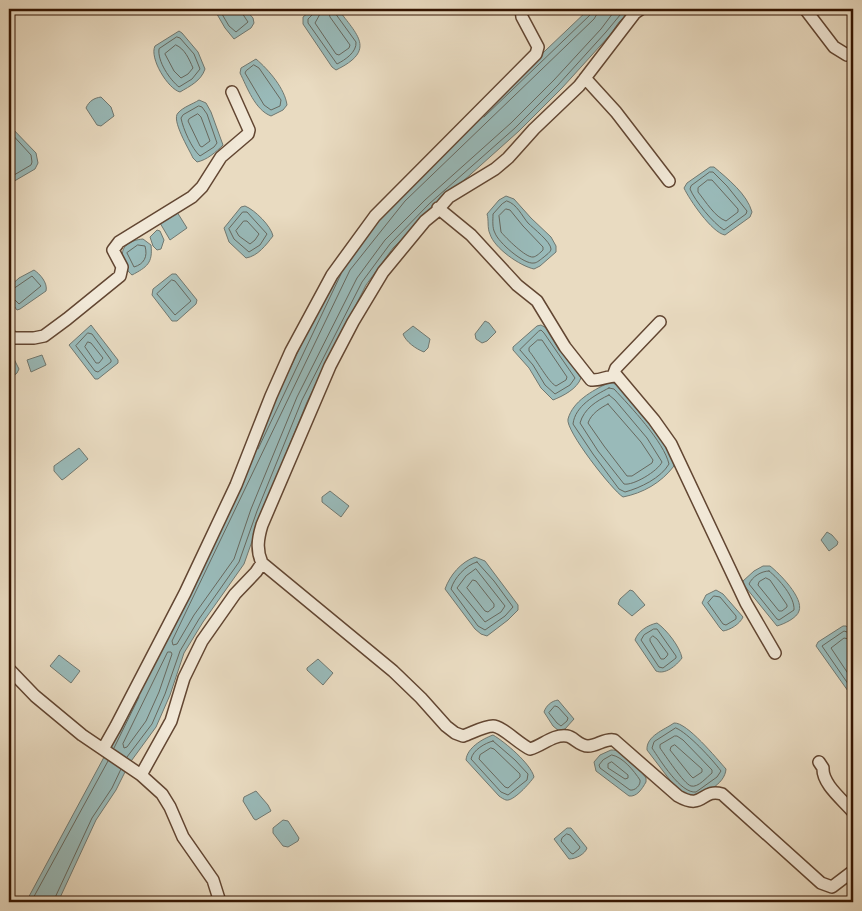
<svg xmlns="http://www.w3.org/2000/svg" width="862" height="911" font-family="'Sorts Mill Goudy',serif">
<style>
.water{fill:#99bab9;stroke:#717870}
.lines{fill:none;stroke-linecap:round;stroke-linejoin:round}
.shore{stroke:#67685e;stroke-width:1}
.minor-casing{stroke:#624632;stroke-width:14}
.minor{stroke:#f1e8d7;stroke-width:11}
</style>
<rect width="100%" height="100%" fill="#e9dbc1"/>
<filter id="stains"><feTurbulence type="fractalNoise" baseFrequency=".004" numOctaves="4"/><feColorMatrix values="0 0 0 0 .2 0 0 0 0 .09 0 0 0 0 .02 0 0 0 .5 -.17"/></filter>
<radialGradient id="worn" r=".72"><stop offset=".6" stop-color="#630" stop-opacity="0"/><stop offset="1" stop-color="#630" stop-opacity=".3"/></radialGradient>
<path class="water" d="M214,9H245L253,18L254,23L251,28L234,39L225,28Z
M313,9H338C357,35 377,50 336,70L332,67L303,24V17Z
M589,9H632L619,22L610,35L562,88L519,131L433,208L393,248L366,285L307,402L262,513L244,564L203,622L184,653L170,695L156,727L129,764L116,790L96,820L58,902H26L103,759L340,264L396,193Z
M179,31L182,33L198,52L205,69C201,81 190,86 180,92C168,89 149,58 155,46Z
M256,59C269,70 285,89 287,105L283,110L271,116C255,110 247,87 240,73L241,68Z
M101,97L111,107L114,116L101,126L97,125L86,108C89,101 94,98 101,97Z
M199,100L206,103L211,112L223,145C216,152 207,160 197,162L193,158C189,149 171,120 178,113C183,107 193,104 199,100Z
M9,125L36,153L38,163L35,169L11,183H9Z
M710,167H714C728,179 747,194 752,212L750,217L725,235C712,233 689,199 684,188L687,183Z
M506,196L514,199L531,218L551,237L556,246V252L540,266L534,269C520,266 494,248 490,234C487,228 489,220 487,214L499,200Z
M245,206C255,210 271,226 273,236C266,245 258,256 246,258L229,242L224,228L241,207Z
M177,212L187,228L170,240L160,223Z
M157,230L160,231L164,240L161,249L157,250L153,246L150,237Z
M143,239L151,245C153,263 147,267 132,275C127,271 126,267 124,261C118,247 130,240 143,239Z
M34,270C40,274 48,283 46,291L20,309L17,310L9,299V287L19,278Z
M172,274H176L197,300L196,304L177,321H172L152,295L153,289Z
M485,321L489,323L496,332L487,341L482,343L476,339L475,334Z
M91,325L118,360V363L98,379H95L69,345Z
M541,325L548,329L581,378C577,389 563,396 553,400L541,388L529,368L513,350V347L537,326Z
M413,326L430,339L428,348L424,352C416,349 406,342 403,334Z
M9,349L19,369L17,373L9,380Z
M42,355L46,365L31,372L27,360Z
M608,383H613L617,385C636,405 669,440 674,466C661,483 643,493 623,497C612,490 565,430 568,419C573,401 592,391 608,383Z
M79,448L88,459L65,478L62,480L54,471V466Z
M330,491L349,506L341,517L322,502V497Z
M827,532L832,535L838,542L837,545L829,551L821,540Z
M475,557L485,561L518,605V610L508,620L487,636L481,634L475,629L445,589C450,575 461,562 475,557Z
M763,566H770C779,573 804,598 799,611C797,618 784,624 777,626L743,584V581L754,571Z
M630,590L633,591L645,605L632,616L618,604L620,599Z
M716,590L723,594L743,617C740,624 730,630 723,631L720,628L702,603L706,595Z
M657,623C667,630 680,647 682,658C676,666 665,675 656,671L635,640C638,631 648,625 657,623Z
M843,626H846L853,631V698L816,646L818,642Z
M59,655L80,671L71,683L50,666Z
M318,659L333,673L323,685L307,670V668Z
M558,700L574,719L565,729L559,731L553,726L544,712C546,706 551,701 558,700Z
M674,723C687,722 717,759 726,769C725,785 703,794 691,798L676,788L647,750C646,736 664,730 674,723Z
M493,735C505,742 531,764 534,777C530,783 513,802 506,800C505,800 500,797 499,796L466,760C467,748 482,739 493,735Z
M611,750C624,749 638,768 646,778V782C642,789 637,797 629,796L596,771L594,762L600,755Z
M256,791L268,805L271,811L256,820L254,819L243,801L244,797Z
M283,820L288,821L299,838L298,841L288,847L283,846L273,833V828Z
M567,828H571L587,848C585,854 576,859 569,859L554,839Z"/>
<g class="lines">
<path class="shore" d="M219,9L229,26L236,32L248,22L242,13V9
M315,9L314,13L308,19V23L337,64C345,60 357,52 356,42L335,13L334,9
M321,9L320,14L315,23L336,54L339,55L349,48L350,45L330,17L328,9
M598,9L597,14L594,19L405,201L350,270L172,641L173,645L177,644L194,615L234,559L251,509L297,397L357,278L385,240L425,200L511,123L554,80L601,29L616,9
M177,37L180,38L194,54L200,69L192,79L179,87C170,80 157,61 159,49Z
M176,45C185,49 189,59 193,68L188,74L181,78L174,71L165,54Z
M254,65L259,68L281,100L280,106L271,110L264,105L245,73L246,71Z
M199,106L202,107L207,114L217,143L214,147L200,156C192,149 183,129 181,118L183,115Z
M198,114L201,117L210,141L202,147L200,146L188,121L189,119Z
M484,117L590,15L592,9
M9,131L31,155L32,162L31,165L9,178
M710,172H713L727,186L747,211L746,214L724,230C713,223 695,201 690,189L691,186Z
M708,180H712L738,209V212L726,221C715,217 706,202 698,192V188Z
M507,201C517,204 522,216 528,223C533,228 551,242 551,249C551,252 546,255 544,257C541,259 537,263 534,263C524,265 498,242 495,233C492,228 493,220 493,214L502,204Z
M506,209L510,210L523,226L543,247V250C541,252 536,257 533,257C526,258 506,238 501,232L499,216Z
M243,212H247L267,234L260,245L249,252L234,239L229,229Z
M244,221H247L259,234L255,240L250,244L239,236L236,231Z
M138,245L145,246C148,257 144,264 134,267L127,253Z
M172,280L175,281L191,301L175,315L157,294Z
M9,290L13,289L32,276L41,286L19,304L13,298H9
M539,331L541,330L544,333L575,378L570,385L555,394L545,385L533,365L520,350Z
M88,333L92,334L111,360V362L98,372L95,371L76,346Z
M538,340H542L567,377L566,380L556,386C549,383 536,359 529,351V348Z
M88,342L91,343L103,358L99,363H96L85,347Z
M609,388L614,389C630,406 664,442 669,464C661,478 640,488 625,492L619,489L593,454L573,424C575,406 595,395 609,388Z
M609,395L615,400L647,438L662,462C658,471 633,486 624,484L598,451L580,423C584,409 596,401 609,395Z
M608,404L641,442L653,460L652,463L632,476H627L604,446L588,423C591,414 600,408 608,404Z
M258,449L341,274
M477,562L494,581L513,607L505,616L485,630L478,626L451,589C454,578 466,565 477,562Z
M476,569L505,606L501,612L485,622L457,588L466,576Z
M769,571C779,579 795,597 794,610L779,620L777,619L749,584C752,577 761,571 769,571Z
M766,578L770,580L787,605V607L782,611H779L758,585L759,582Z
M473,580L476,581L494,604V607L488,612L485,611L467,588Z
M714,596L720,597L736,616V619L726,625L723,624L708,603Z
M654,629H657L676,656V658L663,668L659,667L641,640L644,635Z
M853,634L844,631L822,646L853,691
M653,636L657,639L668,654L667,656L664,659H661L650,641V639Z
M853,640L844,638L831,648L853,681
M168,652H171L172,654L159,692L146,721L127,747L124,748L123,744Z
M555,706L558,707L568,718L567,721L561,726L557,723L549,713Z
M676,728C688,733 712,759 721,771L717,777L696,792C681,794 660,760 652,748L654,742Z
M675,736H677L683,740L712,770V773C707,777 698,788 691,786C684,784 665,755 660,748V745Z
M493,741L515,760L528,774L527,780L508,795L501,792L471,759C473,750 485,743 493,741Z
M675,745L702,769V772L693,778L690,775L670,750L671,747Z
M114,748L139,697
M491,748L494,749L520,774V777L508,788L505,787L479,759L480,755Z
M612,755C623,757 634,771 640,780C641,785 635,791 630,790L600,768L599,765L603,760Z
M127,757L152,724L165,694L180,651L199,619L239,562L257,511L302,400L362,282L390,244L429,204L515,128L558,85L606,32L625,9
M612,762L628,775V778L625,779L608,768V764Z
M567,834L570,835L580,847L579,849L573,854L571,853L561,841L562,838Z
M31,902L108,761
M53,902L92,818L112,788L121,769"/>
<g class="minor-casing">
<path id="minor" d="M805,9L834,47L847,55L853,52
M585,78L616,112L669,181
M438,208L471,235L517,285L537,301L565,347L591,380C602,381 608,375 617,376L654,420L671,444L746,603L775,653
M9,336L15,338H34L44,336L67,319L120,276L122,267L113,250L119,242L192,197L202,187L221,157L248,134L249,130L232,92
M613,376L616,368L660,322
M262,563L393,671L421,698L446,726L455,733L463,736C472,733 484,726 493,726C502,726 519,744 530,749C542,746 553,734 567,736C574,737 579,746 588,746C597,746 605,738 614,740L678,796C704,811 701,788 722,794L821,883L832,887L853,871
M9,669L35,696L82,735L141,775L162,794L170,807L183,837L213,880L220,902
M103,749L116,726L185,593L236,485L271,396L291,351L332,275L375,216L536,54L538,47L522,17L521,9
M819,762L823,768C822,784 843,800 853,812
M141,775L171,721L184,678L202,641L235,594L256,572L262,563C256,550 258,538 262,525L330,366L353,322L383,272L425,221L436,212L449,197L495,169L508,158L534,129L579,86L635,13L641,9"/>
</g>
<use href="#minor" class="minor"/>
</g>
<rect width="862" height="911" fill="none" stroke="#e9dbc1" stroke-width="30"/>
<rect x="10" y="10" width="842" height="891" fill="none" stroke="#351502" stroke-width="2.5"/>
<rect x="15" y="15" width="832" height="881" fill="none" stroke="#351502"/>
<rect width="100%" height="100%" filter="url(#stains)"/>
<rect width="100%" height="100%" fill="url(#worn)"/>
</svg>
